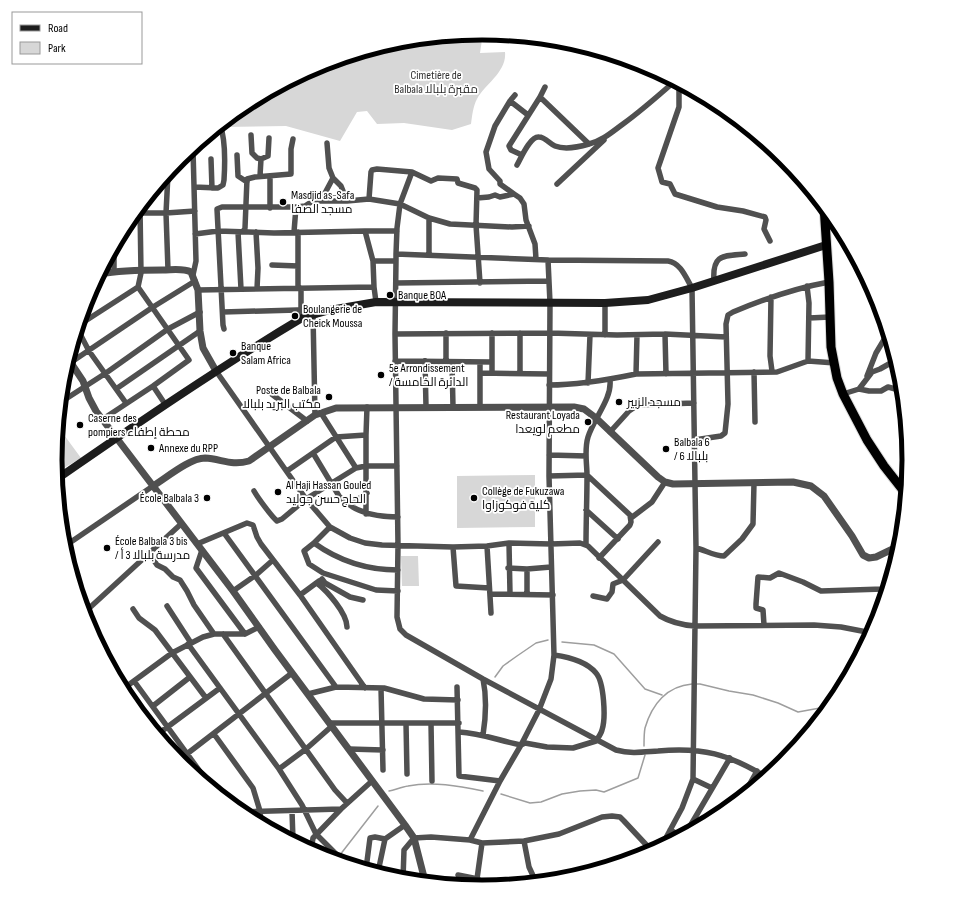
<svg xmlns="http://www.w3.org/2000/svg" width="965" height="920" font-family="'Sofia Sans Condensed',Cairo,sans-serif">
<style>
.green{fill:#d7d7d7}
.lines{fill:none;stroke-linecap:round;stroke-linejoin:round}
.stream{stroke:#9e9e9e;stroke-width:1.5}
.trunk-casing{stroke:#dbdbdb;stroke-width:11}
.minor{stroke:#505050;stroke-width:5.5}
.tertiary{stroke:#505050;stroke-width:7}
.secondary{stroke:#1d1d1d;stroke-width:8}
.trunk{stroke:#000;stroke-width:9}
.poi-dot{fill:#000;stroke:#fff;stroke-width:1.5}
.labels{text-anchor:middle;stroke-width:3.5;stroke-linejoin:round;paint-order:stroke}
.park-label{font-size:12px;fill:#2e2e2e;stroke:#fff}
.poi-label{font-size:12px;fill:#000;stroke:#fff;text-anchor:start}
.rim{fill:none;stroke:#000;stroke-width:5}
</style>
<rect width="100%" height="100%" fill="#fff"/>
<path class="green" d="M483,33L480,53L505,52C507,72 485,84 477,99C473,106 472,117 471,124L452,130L404,123L377,124L367,111L357,112L340,141L286,126L224,127L222,124L245,105L319,65L399,41Z
M59,428L81,458L57,472L56,460Z
M535,475V527L457,528V476Z
M401,556H418L419,586H402Z"/>
<g class="lines">
<path class="stream" d="M562,642L594,645L614,654L645,689L662,695
M495,677L503,666L517,656L536,643L548,640
M696,684H700L729,691L753,695L778,703L798,712L831,706
M644,746C644,740 644,733 645,728C652,704 667,686 692,684
M389,791C395,790 401,787 408,786C432,781 459,786 483,791
M501,794L530,803L541,802L562,794L580,791L596,790L604,792L638,778L645,755
M336,860L378,806"/>
<g class="trunk-casing">
<path id="trunk" d="M824,206L829,282L831,347L837,378L843,394L867,440L884,466L906,494"/>
</g>
<path class="minor" d="M679,83V107L658,168L662,182L670,184L675,194L717,207L743,211L765,217L766,220L764,229L770,241
M540,97L589,144
M510,101L528,115
M251,135L252,153L257,158L261,159L260,176
M327,143L329,168L333,178L341,186L347,201L369,199L400,204L429,218L450,224L512,227L529,226
M193,149L196,261L193,275
M237,155L238,176L247,182
M522,155L511,150L509,146L540,97L545,87
M211,159L212,188
M261,159L268,156L269,138
M517,165C521,158 530,136 539,137C545,137 550,144 555,146C565,150 579,147 589,144C602,141 612,132 623,124C641,111 658,96 675,81
M168,174L166,213L168,270
M557,184L604,140
M194,187L218,188L223,185L224,180C225,164 226,140 220,125
M514,194L500,184V181L489,169L486,152L495,126L510,101L515,95
M477,198L489,197L495,195L500,197L514,194L520,198L524,204L526,220L535,244L536,259
M369,199L371,172L372,170L377,169L412,172L431,181L438,178L457,179L458,183L475,188L477,190L476,225L480,283
M313,201H347
M270,208V176
M136,213H166L195,211
M365,231H397
M238,232L241,289
M243,232L245,228L247,179L255,177L291,174V149L293,139
M256,232L258,268L257,289
M294,232L296,207L305,206L325,193L333,178
M298,232V286L301,289V310
M195,234L218,231L274,233L365,231L373,261H396L395,334L398,545L397,617L400,629L406,635L483,679L616,750C631,754 643,752 658,751C702,747 729,754 766,777
M396,254L397,228L400,204L412,172
M429,255V218
M396,261V254L548,260L668,261C681,263 686,278 692,288L696,548L693,779L682,808L661,847
M272,265L298,266
M114,271V248
M714,281C712,254 723,256 745,254
M396,283L549,281
M807,286L809,303L808,361
M374,287L376,302
M198,290L374,287L373,261
M771,297L770,356L772,371
M223,312L297,310H301L302,318
M313,314L315,415
M809,318L830,317
M79,325L138,287L141,273L140,207
M224,329L223,325L217,209L222,207H296
M78,330L89,351L126,403
M446,333V361
M492,333V373
M520,333V373
M395,334L550,333L617,335L665,334L726,337
M665,334L666,374
M605,335V303
M395,361L492,362
M425,361L426,407
M452,362L453,407
M67,365L153,307L195,281
M216,371L306,499L330,527L350,538L365,543L382,545L453,547L487,546L509,543L551,544L580,543L588,546L660,616C672,623 682,625 695,626L814,625L841,627L872,633
M754,372L755,422
M480,373L549,374
M636,374L637,335
M867,376L876,353L888,333
M588,383L590,335
M549,385C579,385 607,380 636,374L777,372L808,361L835,363
M153,386L165,404
M116,389L200,331
M859,389L869,391H881L888,387L903,391
M269,392L307,421
M843,394L859,389L872,372L880,369L896,360
M61,402L106,373L168,329L200,312
M480,407V362
M321,413L356,468
M103,419L153,386L189,360L138,287
M610,432L629,411L638,405L694,403
M694,440L721,436L725,433L728,404L726,324L728,315L733,312C764,299 796,288 829,282
M313,453L339,496C354,513 376,517 398,517
M549,455L586,456
M287,471L336,437L366,435
M549,476L587,475L630,515L631,522L630,525L599,558
M254,491C258,498 272,517 277,521L282,519L306,499L356,468L366,466H397
M350,505L367,493
M586,510L618,539
M366,514V435L367,407
M631,518L652,502L665,482
M330,527L314,543C339,561 368,570 398,570
M63,532L70,543
M224,533L336,687
M314,543L304,551L309,564L323,573L376,590L398,591
M509,543L510,594
M197,544L247,523L253,525L257,537L261,544L300,595L365,688
M586,544C586,522 587,499 587,476C587,463 584,450 588,437C594,418 612,399 610,380
M65,546L153,486
M487,546L491,613
M453,547L456,586L489,588
M696,548C705,550 714,556 724,556L742,539L753,524L754,483
M202,550L196,568L245,634
M149,553L157,565L165,569L173,577L180,580L187,591L194,605L214,634
M508,568L527,569L551,567
M527,569V594
M322,579L325,583L350,597L363,600
M317,583C327,591 347,613 347,627
M233,591L256,575L273,560
M490,594L553,595
M300,595L319,581
M593,596L607,599L612,592L613,584L623,580L658,542
M167,606L191,643
M133,609L139,618L155,630L206,698
M85,612L181,524
M764,625L763,610L756,608V604L758,577L770,578L779,573L803,582L821,591L883,589L888,587
M223,634L335,790L347,803
M188,644L279,769L302,805L316,834L336,854
M483,679C487,698 486,716 483,735
M134,681L212,788
M457,687L459,776L500,781
M381,688L383,770
M123,689L172,653L203,637L214,634H245L259,627
M308,694L336,687L384,688L424,699L458,700
M153,706L190,677
M330,723H459
M406,723L407,774
M431,723L432,781
M459,732C481,733 500,741 521,745L525,743L547,747L573,748L596,741C598,738 601,734 602,730C606,718 604,682 596,673C586,661 569,657 554,655
M158,734L220,688
M214,734L253,788L260,811L261,823
M349,749L383,750
M179,760L292,673
M279,769L306,749L332,726
M693,779L712,788
M743,796L757,771
M292,811L293,840
M241,812L341,809L372,781
M670,830L681,836
M686,833L730,758
M470,840L500,781L521,745L539,710L551,679L554,655L549,476L550,303L548,260
M524,841L529,867L536,882
M311,850L313,838L341,809
M366,868L425,880
M366,869L370,838L375,837L385,839
M378,872L385,839L405,825
M458,875L478,879
M403,879L404,850L414,838L431,837L470,840L482,843L524,841L559,834L602,817L612,816L620,817L624,821L652,851
M476,886L482,843"/>
<path class="tertiary" d="M100,274C121,270 142,270 163,270C172,270 183,268 191,272L198,290L200,331L203,348L216,371
M69,360L83,381L89,398L96,411L233,591L275,650L405,825L414,838L425,881
M153,486C166,478 190,458 205,458C222,459 231,466 249,461L315,415L336,408L574,407L584,409L596,418L658,477L665,482L673,484L793,482L811,486L824,496L852,536L863,555L869,558L876,557L901,545"/>
<path class="secondary" d="M57,479C138,423 218,368 302,318L330,310L376,302L605,303L648,300L692,288L826,245"/>
<use href="#trunk" class="trunk"/>
</g>
<g class="poi-dot">
<circle cx="283" cy="202" r="4"/>
<circle cx="390" cy="295" r="4"/>
<circle cx="295" cy="316" r="4"/>
<circle cx="233" cy="353" r="4"/>
<circle cx="381" cy="375" r="4"/>
<circle cx="329" cy="397" r="4"/>
<circle cx="619" cy="402" r="4"/>
<circle cx="588" cy="422" r="4"/>
<circle cx="80" cy="425" r="4"/>
<circle cx="151" cy="448" r="4"/>
<circle cx="666" cy="449" r="4"/>
<circle cx="278" cy="492" r="4"/>
<circle cx="207" cy="498" r="4"/>
<circle cx="474" cy="498" r="4"/>
<circle cx="107" cy="548" r="4"/>
</g>
<g class="labels">
<g class="park-label">
<text x="436" y="79">Cimetière de<tspan x="436" dy="14">Balbala مقبرة بلبالا</tspan></text>
</g>
<g class="poi-label">
<text x="291" y="199">Masdjid as-Safa<tspan x="291" dy="14">مسجد الصفا</tspan></text>
<text x="398" y="299">Banque BOA</text>
<text x="303" y="313">Boulangerie de<tspan x="303" dy="14">Cheick Moussa</tspan></text>
<text x="241" y="350">Banque<tspan x="241" dy="14">Salam Africa</tspan></text>
<text x="389" y="372">5e Arrondissement<tspan x="389" dy="14">/ الدائرة الخامسة</tspan></text>
<text x="321" y="394" text-anchor="end">Poste de Balbala<tspan x="321" dy="14">مكتب البريد بلبالا</tspan></text>
<text x="627" y="406">مسجد الزبير</text>
<text x="580" y="419" text-anchor="end">Restaurant Loyada<tspan x="580" dy="14">مطعم لويعدا</tspan></text>
<text x="88" y="422">Caserne des<tspan x="88" dy="14">pompiers محطة إطفاء</tspan></text>
<text x="674" y="446">Balbala 6<tspan x="674" dy="14">/ بلبالا 6</tspan></text>
<text x="159" y="452">Annexe du RPP</text>
<text x="286" y="489">Al Haji Hassan Gouled<tspan x="286" dy="14">الحاج حسن جوليد</tspan></text>
<text x="482" y="495">Collège de Fukuzawa<tspan x="482" dy="14">كلية فوكوزاوا</tspan></text>
<text x="199" y="502" text-anchor="end">École Balbala 3</text>
<text x="115" y="545">École Balbala 3 bis<tspan x="115" dy="14">/ مدرسة بلبالا 3 أ</tspan></text>
</g>
</g>
<path d="M0 0H965V920H0ZM62 460a420 420 0 1 1 840 0a420 420 0 1 1-840 0Z" fill="#fff" fill-rule="evenodd"/>
<path class="rim" d="M62 460a420 420 0 1 1 840 0a420 420 0 1 1-840 0Z"/>
<rect x="12" y="12" width="130" height="52" fill="#ffffff" stroke="#999999"/>
<rect x="20" y="25" width="20" height="6" fill="#1d1d1d" stroke="#999999"/>
<text x="48" y="32" font-size="12" fill="#000000">Road</text>
<rect x="20" y="42" width="20" height="12" fill="#d7d7d7" stroke="#999999"/>
<text x="48" y="52" font-size="12" fill="#000000">Park</text>
</svg>
